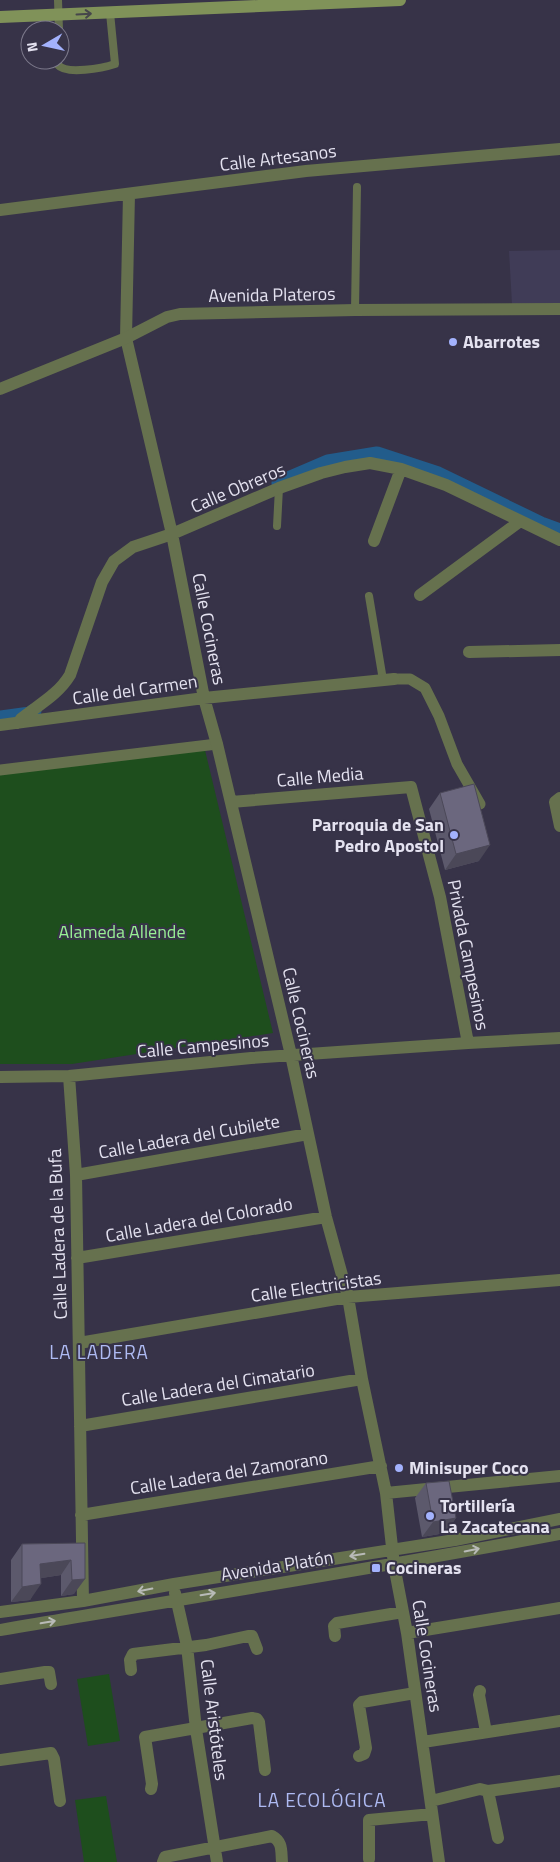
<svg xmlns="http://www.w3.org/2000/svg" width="560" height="1862" font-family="'Titillium Web',sans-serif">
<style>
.built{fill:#403c57}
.green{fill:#1e4e1d}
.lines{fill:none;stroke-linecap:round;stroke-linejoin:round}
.canal{stroke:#225c8b;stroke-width:15}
.service{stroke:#66714e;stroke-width:8}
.pedestrian{stroke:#66714e;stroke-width:11}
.minor{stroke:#66714e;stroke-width:12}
.tertiary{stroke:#66714e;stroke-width:12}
.secondary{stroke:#809259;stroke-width:12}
.wall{fill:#5c596c}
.shaded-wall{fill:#4b4858}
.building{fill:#6b677e;stroke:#4b4858}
.oneway{stroke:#46464b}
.oneway2{stroke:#b8bab7}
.poi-dot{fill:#a3b2fd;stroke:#373348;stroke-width:2}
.labels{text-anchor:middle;stroke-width:4;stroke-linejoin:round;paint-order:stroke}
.street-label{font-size:18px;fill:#e4e2f0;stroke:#373348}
.poi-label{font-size:18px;font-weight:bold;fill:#e4e2f0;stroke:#373348;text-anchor:start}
.park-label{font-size:18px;fill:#98f094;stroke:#373348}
.neighbourhood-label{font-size:19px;letter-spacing:1px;fill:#afbbf3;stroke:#373348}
</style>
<rect width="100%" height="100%" fill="#373348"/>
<path class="built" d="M560,250V304H512L509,251Z"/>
<path class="green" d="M204,746L273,1033L72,1064H0V770Z
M109,1674L120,1741L88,1746L77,1679Z
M106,1796L117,1862H84L75,1800Z"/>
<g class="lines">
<path class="canal" d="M279,483L328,462L377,454L438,474L541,524L560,531
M0,718L30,714L34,711"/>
<path class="service" d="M58,0L59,30
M58,60V65C66,75 103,68 115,64L110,13
M355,310L357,187
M277,526L279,488
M369,596L383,680"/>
<path class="pedestrian" d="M394,679H410L425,688L439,716L457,764L480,804
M0,770L217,744"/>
<path class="minor" d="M129,194L126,338L172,534L204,698L217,744L291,1055L326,1217L348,1297L362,1379L386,1493L394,1565L407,1633L439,1862
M0,210L306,171L560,149
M374,541L401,469
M420,595L519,522
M469,652L560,650
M18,723L21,719C38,705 58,695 70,675L102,582L114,561L133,547L172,534L279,488L321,473L345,467L370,463L401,469L446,485L560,540
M0,725L204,698L394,679
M560,798L555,802L560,826
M231,802L411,787L440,897L468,1043
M69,1076L76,1175L83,1601
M0,1077L69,1076L251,1058L468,1043L560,1038
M76,1175L308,1134
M77,1258L326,1217
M79,1343L348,1297L560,1280
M80,1426L362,1379
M386,1493L560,1476
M81,1515L381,1466
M175,1593L187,1646L196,1729L217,1862
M0,1612L83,1601L174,1584L455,1540L560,1519
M0,1630C187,1598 374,1569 560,1534
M407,1633L560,1608
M335,1636L334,1626L337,1623L403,1612
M131,1670L130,1660L133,1654L206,1645L248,1636H252L257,1649
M0,1679L45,1672H49L51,1684
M480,1691L479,1695L486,1732
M423,1742L560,1721
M359,1756L364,1754L366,1748L359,1705L362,1702L415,1693
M0,1760L51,1753L54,1759L60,1801
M151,1789L152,1784L145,1737L252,1718L257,1719L259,1722L265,1770
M488,1791L498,1838
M431,1801L480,1789L488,1791L560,1781
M369,1859V1820L432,1814
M163,1862L165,1857L272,1836C283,1842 281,1851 282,1862"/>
<path class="tertiary" d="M0,389L126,338L167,317L180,314L355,310L560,309"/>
<path class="secondary" d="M0,17L400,0"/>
</g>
<path class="wall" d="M440,793L479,861L445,870L429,809Z
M426,1483L456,1518L445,1533L422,1537L415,1498Z
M85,1543L74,1594L61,1596V1575L41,1578L30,1600L11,1602V1560L22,1544Z"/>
<path class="shaded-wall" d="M490,845L479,861L445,870L456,854Z
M456,1518L445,1533L422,1537L433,1522Z
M71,1560L61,1575L30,1580L40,1564Z
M85,1579L74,1594L61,1596L72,1580Z
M41,1584L30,1600L11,1602L22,1587Z"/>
<path class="building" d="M474,784L490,845L456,854L440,793Z
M449,1481L456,1518L433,1522L426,1483Z
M85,1543V1579L72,1580L71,1560L40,1564L41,1584L22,1587V1544Z"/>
<defs><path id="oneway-shaft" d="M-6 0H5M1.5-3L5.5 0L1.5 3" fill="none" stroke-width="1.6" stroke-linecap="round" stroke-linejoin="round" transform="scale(1.25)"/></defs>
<use class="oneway" href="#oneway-shaft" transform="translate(84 14) rotate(-3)"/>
<g class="oneway2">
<use href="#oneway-shaft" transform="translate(472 1550) rotate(-11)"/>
<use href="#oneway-shaft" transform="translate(357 1555) rotate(171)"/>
<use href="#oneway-shaft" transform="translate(145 1590) rotate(169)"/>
<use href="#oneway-shaft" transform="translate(208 1594) rotate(-9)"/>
<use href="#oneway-shaft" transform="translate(48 1622) rotate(-10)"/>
</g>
<g class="poi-dot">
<circle cx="453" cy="342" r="5"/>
<circle cx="454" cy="835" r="5"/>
<circle cx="399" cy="1468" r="5"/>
<circle cx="430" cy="1516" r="5"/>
<rect x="371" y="1563" width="10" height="10" rx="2.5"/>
</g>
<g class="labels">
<g class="street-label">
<text transform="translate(278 158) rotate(-7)" y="6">Calle Artesanos</text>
<text transform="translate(272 295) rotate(-1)" y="6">Avenida Plateros</text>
<text transform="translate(238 488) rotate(-23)" y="6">Calle Obreros</text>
<text transform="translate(209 629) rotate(79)" y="6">Calle Cocineras</text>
<text transform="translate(135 690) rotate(-8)" y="6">Calle del Carmen</text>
<text transform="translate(320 777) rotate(-5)" y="6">Calle Media</text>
<text transform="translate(468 955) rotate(79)" y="6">Privada Campesinos</text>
<text transform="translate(301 1023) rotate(77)" y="6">Calle Cocineras</text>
<text transform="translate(203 1046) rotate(-5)" y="6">Calle Campesinos</text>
<text transform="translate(189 1137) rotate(-10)" y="6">Calle Ladera del Cubilete</text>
<text transform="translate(199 1220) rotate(-10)" y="6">Calle Ladera del Colorado</text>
<text transform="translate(58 1234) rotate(-92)" y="6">Calle Ladera de la Bufa</text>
<text transform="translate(316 1287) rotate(-8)" y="6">Calle Electricistas</text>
<text transform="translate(218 1385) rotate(-9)" y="6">Calle Ladera del Cimatario</text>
<text transform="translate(229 1473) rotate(-9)" y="6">Calle Ladera del Zamorano</text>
<text transform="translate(277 1566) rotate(-9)" y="6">Avenida Platón</text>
<text transform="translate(427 1656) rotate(81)" y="6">Calle Cocineras</text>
<text transform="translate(214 1720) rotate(83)" y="6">Calle Aristóteles</text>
</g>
<g class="poi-label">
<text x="463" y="348">Abarrotes</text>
<text x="444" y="831" text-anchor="end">Parroquia de San<tspan x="444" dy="21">Pedro Apostol</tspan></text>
<text x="409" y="1474">Minisuper Coco</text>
<text x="440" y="1512">Tortillería<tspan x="440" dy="21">La Zacatecana</tspan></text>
<text x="386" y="1574">Cocineras</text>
</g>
<g class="park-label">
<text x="122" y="938">Alameda Allende</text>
</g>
<g class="neighbourhood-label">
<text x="99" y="1359">LA LADERA</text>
<text x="322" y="1807">LA ECOLÓGICA</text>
</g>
</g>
<g transform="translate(45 45) rotate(261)"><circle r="24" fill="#373348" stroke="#7c798b"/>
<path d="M0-4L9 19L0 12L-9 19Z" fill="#a3b2fd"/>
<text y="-8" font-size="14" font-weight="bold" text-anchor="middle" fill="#e4e2f0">N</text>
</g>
</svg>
